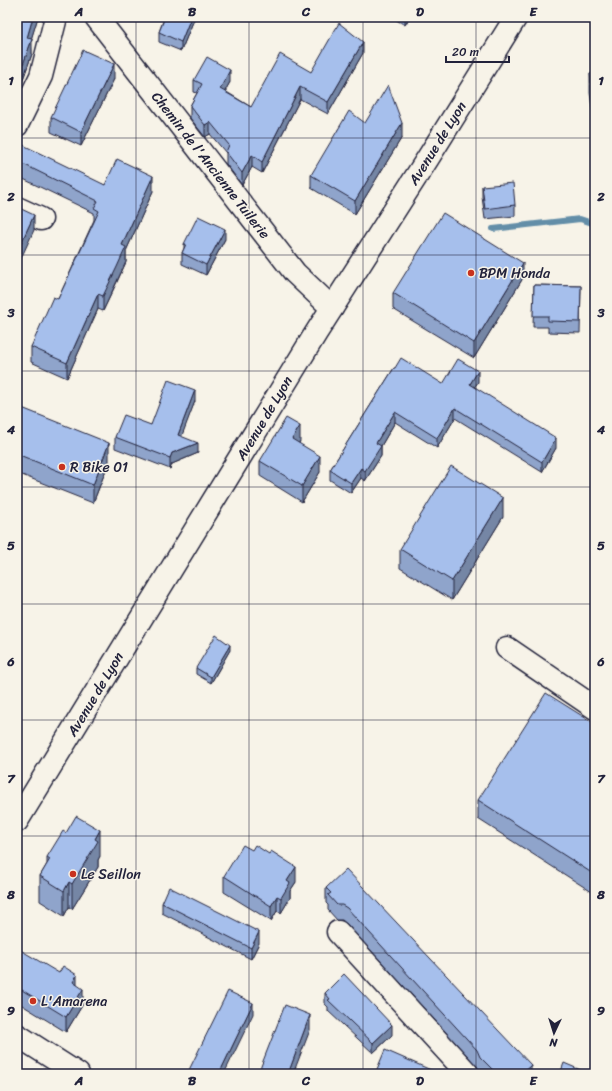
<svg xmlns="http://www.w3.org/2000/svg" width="612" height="1091" font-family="Sriracha,sans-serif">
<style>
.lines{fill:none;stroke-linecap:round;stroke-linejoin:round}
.stream{stroke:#638ea8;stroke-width:6}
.minor-casing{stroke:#22223b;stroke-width:25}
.primary-casing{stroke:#22223b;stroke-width:25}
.minor{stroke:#f7f3e8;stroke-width:22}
.primary{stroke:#f7f3e8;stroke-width:22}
.wall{fill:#8fa4cb;stroke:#22223b}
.shaded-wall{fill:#7486a5;stroke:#22223b}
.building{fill:#a6bfec;stroke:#22223b}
.grid{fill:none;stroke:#22223b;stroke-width:1;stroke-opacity:0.55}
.poi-dot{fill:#c8321e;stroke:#f7f3e8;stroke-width:1.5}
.labels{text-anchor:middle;stroke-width:3;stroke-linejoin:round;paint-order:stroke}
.street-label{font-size:14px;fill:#22223b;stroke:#f7f3e8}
.poi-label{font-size:14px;fill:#22223b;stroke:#f7f3e8;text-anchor:start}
.neatline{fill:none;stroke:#22223b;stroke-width:1.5}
.grid-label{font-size:13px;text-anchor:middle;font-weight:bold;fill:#22223b}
</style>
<rect width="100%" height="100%" fill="#f7f3e8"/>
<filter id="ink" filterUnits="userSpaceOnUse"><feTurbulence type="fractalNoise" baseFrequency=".025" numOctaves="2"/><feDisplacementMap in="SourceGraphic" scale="8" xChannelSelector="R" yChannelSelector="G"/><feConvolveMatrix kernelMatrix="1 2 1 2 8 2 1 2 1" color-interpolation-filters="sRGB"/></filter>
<g filter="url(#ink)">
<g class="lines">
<path class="stream" d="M493,229L580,219L595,224"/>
<g class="minor-casing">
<path id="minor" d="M96,17L295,273L332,308
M17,125L41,76L56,17
M17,208L41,219
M507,648L595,708
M338,932L468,1074
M17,1035L78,1074"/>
</g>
<g class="primary-casing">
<path id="primary" d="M17,821L316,333L428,158L516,17"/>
</g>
<use href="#minor" class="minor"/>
<use href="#primary" class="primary"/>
</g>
<path class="wall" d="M17,17H38L31,39L32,54L22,82L18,81L17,83Z
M161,17H195L181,51L159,42V32L164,18Z
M391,17H410L405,25Z
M363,53L328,114L300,99L262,173L252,167L242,185L226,164V153L210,134L205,137L190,118V106L197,93L194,92V80L230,82L225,91L251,107L311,72Z
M595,73V130L590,93V74Z
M114,79L81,146L51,132V117Z
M365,123L402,137L355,214L311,188V175Z
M17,157L105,185L153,191L126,251V262L117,282L103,311L98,309L67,378L31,362V347L58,299L94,220V213L17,176Z
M482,186L515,205V216L485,219L482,197Z
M225,239L206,275L182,264V253L184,248V244Z
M523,278L474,358L393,309V293Z
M534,285L581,286L580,333L548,332V327H533Z
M394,368L443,384L478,382L474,387L556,448L542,472L455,418L437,448L395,422L381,446V456L365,481L361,478L351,493L330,480V470Z
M195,401L181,436L198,453L172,464L170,469L115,448V437L151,425Z
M17,406L109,462L93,503L17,473Z
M300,441L299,443L320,472L302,502L260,476V461Z
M503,517L452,600L400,568V549Z
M230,650L211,683L196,674V668Z
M595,724V894L478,819V800Z
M100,856L98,860V867L72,909L69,907L64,916L40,901V876L47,864V857Z
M224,876L296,882L290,891V898L281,913L277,911L271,921L224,892Z
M326,888L531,1074H482L480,1072L477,1066L347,924L342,920H337L328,910V905L326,903Z
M162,903L259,943L251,959L162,913Z
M17,948L83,1004L66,1032L17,1002Z
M325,993L392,1035L373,1053L328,1011V1007L325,1004Z"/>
<path class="shaded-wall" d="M33,17H38L27,53V38Z
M191,17H195L181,51V42Z
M405,17H410L405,25Z
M32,39V54L22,82V67Z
M363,42V53L328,114V102Z
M114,64V79L81,146V132Z
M18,66V81L17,83V68Z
M230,70V82L220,100V89Z
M300,87V99L262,173V162Z
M210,122V134L205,137V125Z
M402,123V137L355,214V201Z
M252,155V167L242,185V173Z
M153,176V191L126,251V262L103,311V296L122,245Z
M34,215V230L17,267V280V252Z
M225,229V239L206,275V265Z
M523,263V278L474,358V343Z
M98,294V309L67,378V363Z
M478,371V382L470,394V384Z
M195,390V401L178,446V435Z
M455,408V418L437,448V438Z
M395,412V422L381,446V456L365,481V471L376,443Z
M300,426V441L292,455V439Z
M556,438V448L542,472V462Z
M109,443V462L93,503V485Z
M198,443V453L172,464L170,469V458L172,453Z
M320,456V472L302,502V486Z
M361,468V478L351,493V483Z
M503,498V517L452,600V581Z
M230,645V650L211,683V677Z
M100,830V856L98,860V867L72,909V884L95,839Z
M296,867V882L290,891V898L281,913V898L287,881Z
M69,882V907L64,916V891Z
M277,896V911L271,921V906Z
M259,932V943L251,959V948Z
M77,975V990L73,982Z
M83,989V1004L66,1032V1017Z
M253,1003V1014L224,1074H219Z
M310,1015V1030L293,1074H288Z
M392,1025V1035L373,1053V1043Z
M531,1065V1074H521Z"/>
<path class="building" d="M17,17H33L27,38L32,39L22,67L18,66L17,68Z
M165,17H191L181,42L159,32Z
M339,23L363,42L328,102L300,87L262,162L252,155L242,173L226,152L229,145L210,122L205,125L190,106L202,84L194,80L207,57L230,70L220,89L251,107L280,54L311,72Z
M83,50L114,64L81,132L51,117Z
M595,73V111L590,74Z
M388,85L402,123L355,201L311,175L349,111L365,123Z
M23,145L105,185L117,159L153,176L122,245L126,247L117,267L103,296L98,294L67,363L31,347L53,297L58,299L99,211L94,208L98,201L17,161V157Z
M513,183L515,205L485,209L482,186Z
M17,207L34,215L17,252Z
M443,213L523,263L474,343L393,293Z
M198,216L225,229L206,265L182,253L186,244H184Z
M534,285L581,286L580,322L548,321V316H533Z
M401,358L443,384L458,359L478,371L470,384L556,438L542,462L455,408L437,438L395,412L376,443L381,446L365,471L361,468L351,483L330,470L394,368H395Z
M168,380L195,390L178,435L198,443L172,453L170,458L115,437L124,415L151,425Z
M17,406L109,443L93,485L17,454Z
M286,418L300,426L292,439L320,456L302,486L260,461Z
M451,466L503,498L452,581L400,549Z
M216,635L230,645L211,677L196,668Z
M546,693L595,724V875L478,800Z
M76,816L100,830L95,839L98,841L72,884L69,882L64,891L40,876L50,859L47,857L63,831L66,833Z
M243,845L252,850L255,845L269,854L271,851L296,867L287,881L290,883L281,898L277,896L271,906L224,876Z
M346,869L531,1065L521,1074H497L480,1057L477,1050L347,908L342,905H337L328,895L331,893L326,888Z
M169,887L259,932L251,948L162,903Z
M17,948L59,973L63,966L77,975L73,982L83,989L66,1017L17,987Z
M344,974L392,1025L373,1043L328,1000L330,999L325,993Z
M228,991L253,1003L219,1074H187Z
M285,1005L310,1015L288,1074H258Z
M385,1050L440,1074H375Z
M564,1063L590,1074H560Z"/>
</g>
<path class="grid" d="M136,17V1074M249,17V1074M363,17V1074M476,17V1074M17,138H595M17,255H595M17,371H595M17,487H595M17,604H595M17,720H595M17,836H595M17,953H595"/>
<g class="poi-dot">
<circle cx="471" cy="273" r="4"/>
<circle cx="62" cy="467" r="4"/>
<circle cx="73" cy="874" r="4"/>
<circle cx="33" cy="1001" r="4"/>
</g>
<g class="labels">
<g class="street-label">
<text transform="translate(437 143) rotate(-58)" y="5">Avenue de Lyon</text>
<text transform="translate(211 165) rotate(52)" y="5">Chemin de l'Ancienne Tuilerie</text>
<text transform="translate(264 418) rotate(-59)" y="5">Avenue de Lyon</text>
<text transform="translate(95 694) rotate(-59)" y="5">Avenue de Lyon</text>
</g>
<g class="poi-label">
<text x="479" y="278">BPM Honda</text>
<text x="70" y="472">R Bike 01</text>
<text x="81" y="879">Le Seillon</text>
<text x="41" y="1006">L'Amarena</text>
</g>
</g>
<rect width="612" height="1091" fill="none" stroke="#f7f3e8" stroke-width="44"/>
<g transform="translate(554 1033) rotate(184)" stroke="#f7f3e8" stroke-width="3" paint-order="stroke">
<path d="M0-3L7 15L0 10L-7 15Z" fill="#22223b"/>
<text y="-6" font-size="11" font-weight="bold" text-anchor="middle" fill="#22223b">N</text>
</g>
<path d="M446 56v6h63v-6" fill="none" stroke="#22223b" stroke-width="2"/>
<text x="452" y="56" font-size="12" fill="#22223b" stroke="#f7f3e8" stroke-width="3" paint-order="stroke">20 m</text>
<rect x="22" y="22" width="568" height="1047" class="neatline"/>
<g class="grid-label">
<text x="79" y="16">A</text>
<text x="192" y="16">B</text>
<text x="306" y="16">C</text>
<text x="420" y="16">D</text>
<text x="533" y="16">E</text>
<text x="11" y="85">1</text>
<text x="601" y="85">1</text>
<text x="11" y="201">2</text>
<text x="601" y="201">2</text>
<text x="11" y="317">3</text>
<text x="601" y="317">3</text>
<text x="11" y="434">4</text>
<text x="601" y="434">4</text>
<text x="11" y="550">5</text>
<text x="601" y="550">5</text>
<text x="11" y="666">6</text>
<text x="601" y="666">6</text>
<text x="11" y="783">7</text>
<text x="601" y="783">7</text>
<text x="11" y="899">8</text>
<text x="601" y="899">8</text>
<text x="11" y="1015">9</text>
<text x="601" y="1015">9</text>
<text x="79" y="1085">A</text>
<text x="192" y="1085">B</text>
<text x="306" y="1085">C</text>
<text x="420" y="1085">D</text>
<text x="533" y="1085">E</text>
</g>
</svg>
